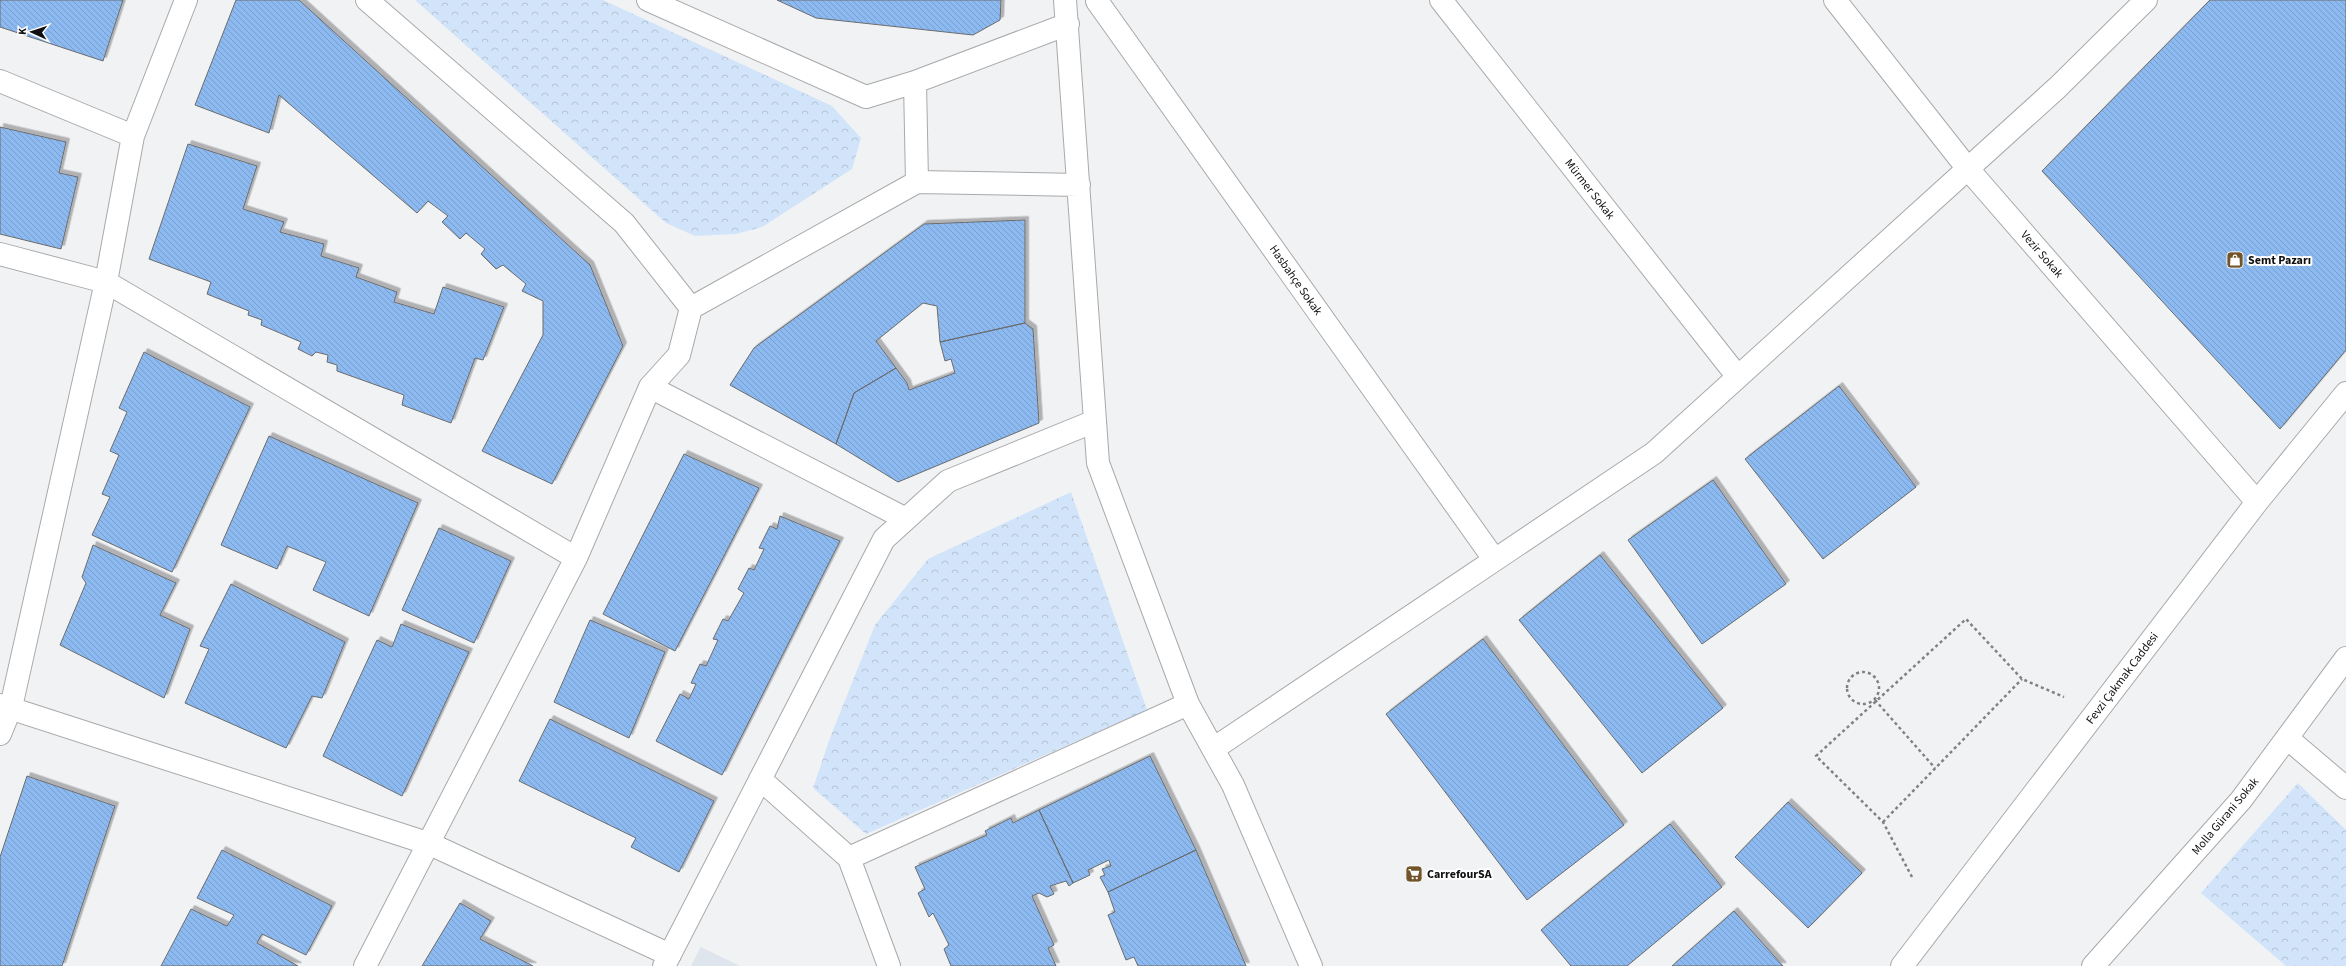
<svg xmlns="http://www.w3.org/2000/svg" width="2346" height="966" font-family="'Source Sans 3',sans-serif">
<style>
.built{fill:#dee5ec}
.park{fill:url(#park-crowns)}
.building{fill:url(#building-back-hatch);stroke:#6b6c6d;filter:url(#shadow)}
.lines{fill:none;stroke-linecap:round;stroke-linejoin:round}
.minor-casing{stroke:#a8a9aa;stroke-width:24}
.path{stroke:#818183;stroke-width:2.5;stroke-dasharray:3 3;stroke-linecap:butt}
.minor{stroke:#fff;stroke-width:22}
.labels{text-anchor:middle;stroke-width:4;stroke-linejoin:round;paint-order:stroke}
.street-label{font-size:12px;fill:#101011;stroke:#fff}
.poi-label{font-size:12px;font-weight:bold;fill:#101011;stroke:#fff;text-anchor:start}
</style>
<defs>
<pattern id="park-crowns" width="20" height="18" patternUnits="userSpaceOnUse"><rect width="20" height="18" fill="#d2e4fa"/><path d="M2 6a3 3 0 1 1 6 0M12 15a3 3 0 1 1 6 0" fill="none" stroke="#b3c3d5"/></pattern>
<pattern id="building-back-hatch" width="6" height="6" patternUnits="userSpaceOnUse"><rect width="6" height="6" fill="#8bb9f0"/><path d="M-1 5l2 2M0 0l6 6M5-1l2 2" fill="none" stroke="#779ecd"/></pattern>
<filter id="shadow"><feDropShadow dx="3.5" dy="-3.5" stdDeviation="0" flood-color="#0004"/></filter>
</defs>
<rect width="100%" height="100%" fill="#f1f2f4"/>
<path class="built" d="M701,946V947L740,966H691Z"/>
<path class="park" d="M415,0H603L832,106L861,138L852,169L762,227L736,234L695,236L666,223Z
M1071,492L1147,710L866,834L813,788L830,738L875,625L928,559Z
M2298,783L2346,830V966H2286L2201,893Z"/>
<path class="building" d="M0,0H123L103,61L0,27Z
M236,0H299L590,265L623,346L552,484L482,451L543,335V301L522,291L526,284L503,265L496,269L481,254L485,249L466,233L460,239L442,222L448,216L428,201L417,213L279,95L269,133L195,105Z
M777,0H1001L1000,20L973,35L816,18Z
M2210,0H2346V350L2280,429L2042,171Z
M0,127L66,142L59,173L78,177L61,249L0,234Z
M188,144L257,166L243,209L284,222L280,232L324,244L321,256L359,268L356,277L397,292L394,302L434,314L443,287L504,307L483,360L475,358L451,423L402,405L404,395L337,371V365L327,362L328,355L316,352L312,356L298,349L301,342L261,325L262,320L248,315L249,311L207,294L211,282L149,259Z
M1025,220V323L940,342L937,306L923,303L876,341L896,368L854,393L836,444L730,385L754,348L924,224Z
M1025,323L1033,329L1039,423L898,482L836,444L854,393L896,368L907,383L909,390L955,373L951,359L945,361L940,342Z
M144,352L250,407L172,572L92,535L110,497L102,494L119,455L110,451L127,412L119,408Z
M1839,386L1916,487L1823,559L1745,459Z
M269,436L418,503L369,616L313,590L326,562L287,546L277,569L221,545Z
M684,454L759,488L675,651L603,614Z
M1713,480L1786,584L1702,644L1628,540Z
M780,516L840,541L722,775L656,741L680,694L689,699L696,684L691,683L700,664L706,666L718,640L713,639L723,619L728,621L744,593L738,589L749,568L754,570L764,549L759,548L770,526L777,529Z
M439,528L511,561L474,643L402,610Z
M93,545L176,583L160,615L190,629L164,698L60,645L86,583L82,577Z
M1600,555L1723,708L1642,773L1519,620Z
M231,584L345,642L322,698L312,696L286,748L185,703L209,649L200,646Z
M590,620L665,652L629,738L554,702Z
M401,624L469,652L402,796L323,756L377,640L392,647Z
M1483,639L1624,825L1527,900L1386,714Z
M550,719L714,801L679,872L631,847L636,838L519,781Z
M1150,756L1196,850L1108,892L1100,877L1105,875L1102,869L1111,866L1109,860L1088,870L1090,875L1073,883L1039,810Z
M27,776L115,806L62,966H0V857Z
M1788,802L1862,873L1808,928L1735,857Z
M1039,810L1073,883L1069,886L1066,881L1050,886L1054,894L1047,897L1039,893L1032,896L1054,945L1048,948L1056,966H951L944,949L949,945L933,913L929,917L918,893L925,889L915,867L987,835L985,831L1011,818L1013,823Z
M1670,824L1722,887L1627,966H1571L1541,930Z
M222,850L332,906L306,955L262,934L257,943L298,966H161L191,909L227,926L234,915L197,898Z
M1196,850L1246,966H1138L1134,957L1126,960L1108,915L1115,912L1108,892Z
M460,903L491,921L480,939L533,966H422Z
M1734,911L1783,966H1672Z"/>
<g class="lines">
<g class="minor-casing">
<path id="minor" d="M648,0L866,97L915,82L1068,24
M1065,0L1098,463L1188,704L1233,785L1311,966
M1441,0L1738,377
M1835,0L1968,169L2257,502
M1097,1L1494,559
M0,81L133,136
M915,82L917,182
M0,254L106,282L576,558
M691,308L917,182L1079,185
M650,387L906,519
M0,705L430,844L670,955
M0,734L11,707L106,282L133,136L186,0
M2287,738L2346,788
M1213,749L1654,453L2058,87L2146,0
M760,779L849,858
M365,966L576,558L650,387L679,355L691,308L624,223L367,0
M664,966L884,539L948,481L1095,421
M889,966L849,858L1188,704
M1902,966L2257,502L2346,393
M2093,966L2241,800L2346,658"/>
</g>
<path class="path" d="M1847 688a16 16 0 1 1 32 0a16 16 0 1 1-32 0Z
M1875,700L1935,768
M1883,822L2022,679
M1912,877L1883,822L1816,756L1966,619L2022,679L2064,697"/>
<use href="#minor" class="minor"/>
</g>
<defs>
<g id="shop-square" transform="scale(0.9)"><rect x="-9" y="-9" width="18" height="18" rx="4" fill="#715428" stroke="#fff"/><path d="M-5-2.5h2.3a2.7 3.5 0 0 1 5.4 0H5L5.5 6h-11ZM-1.5-2.5h3a1.5 2.3 0 0 0-3 0Z" fill="#fff"/></g>
<g id="supermarket-square" transform="scale(0.9)"><rect x="-9" y="-9" width="18" height="18" rx="4" fill="#715428" stroke="#fff"/><path d="M-6-5.5h2.5l.6 2H6L4.5 2H-2.5L-4.4-4H-6ZM-1.5 3.2a1.3 1.3 0 1 0 .1 0ZM3 3.2a1.3 1.3 0 1 0 .1 0Z" fill="#fff"/></g>
</defs>
<g fill-rule="evenodd">
<use href="#shop-square" x="2235" y="260"/>
<use href="#supermarket-square" x="1414" y="874"/>
</g>
<g class="labels">
<g class="street-label">
<text transform="translate(1590 189) rotate(52)" y="4">Mürmer Sokak</text>
<text transform="translate(2042 254) rotate(49)" y="4">Vezir Sokak</text>
<text transform="translate(1296 280) rotate(55)" y="4">Hasbahçe Sokak</text>
<text transform="translate(2122 678) rotate(-53)" y="4">Fevzi Çakmak Caddesi</text>
<text transform="translate(2225 816) rotate(-50)" y="4">Molla Gürani Sokak</text>
</g>
<g class="poi-label">
<text x="2248" y="264">Semt Pazarı</text>
<text x="1427" y="878">CarrefourSA</text>
</g>
</g>
<g transform="translate(32 32) rotate(273)" stroke="#ffffff" stroke-width="3" paint-order="stroke">
<path d="M0-3L7 15L0 10L-7 15Z" fill="#101011"/>
<text y="-6" font-size="11" font-weight="bold" text-anchor="middle" fill="#101011">K</text>
</g>
</svg>
